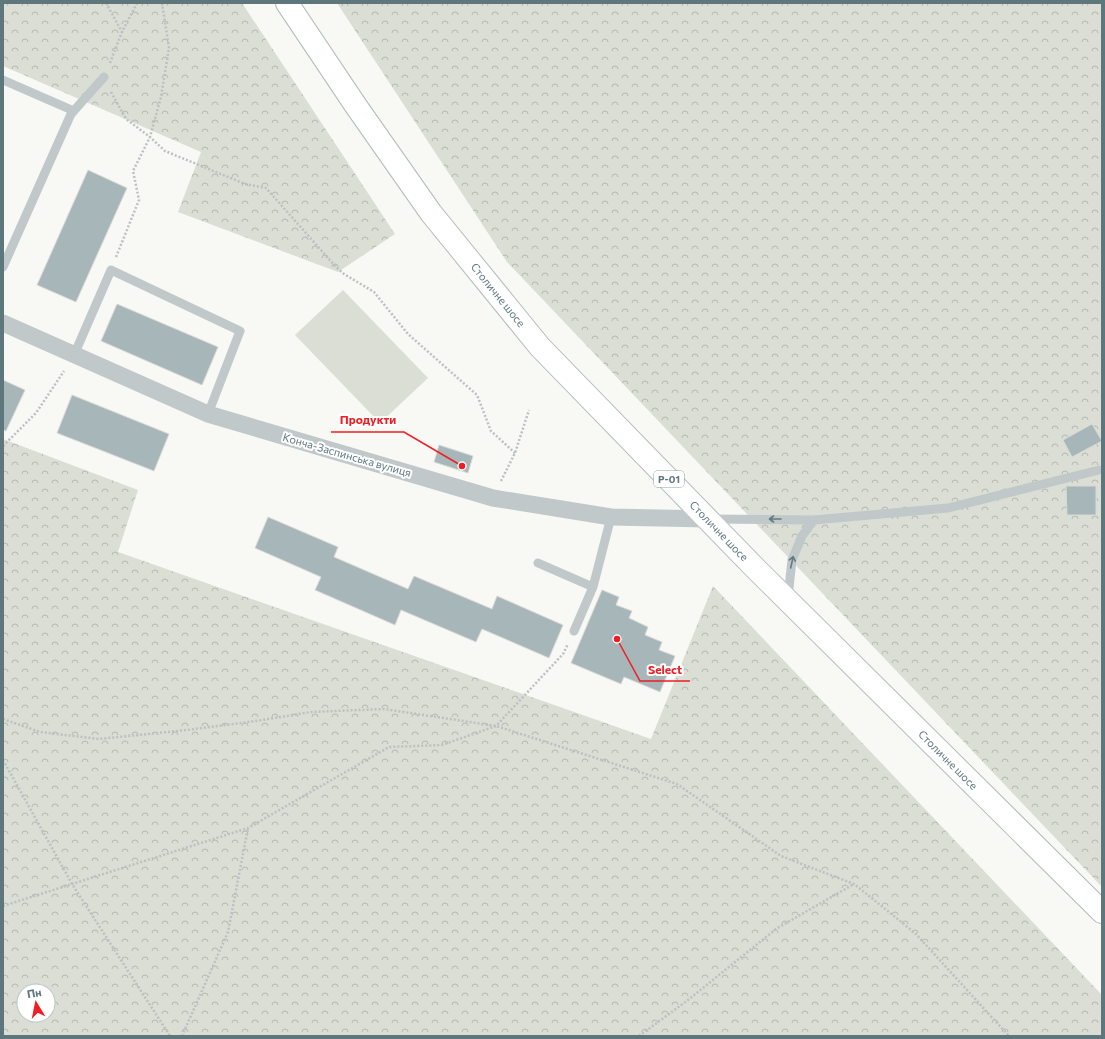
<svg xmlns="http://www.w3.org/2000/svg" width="1105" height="1039" font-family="Commissioner,sans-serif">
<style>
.green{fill:#daded4}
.forest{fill:url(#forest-crowns);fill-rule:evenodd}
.building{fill:#a7b6b8;stroke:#dad9d8}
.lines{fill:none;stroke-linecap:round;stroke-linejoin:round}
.primary-casing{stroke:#b2bbbd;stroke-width:24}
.path{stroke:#bbc0c2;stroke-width:2.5;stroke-dasharray:2 2;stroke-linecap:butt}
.service{stroke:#c1c8ca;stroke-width:9}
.minor{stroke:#c1c8ca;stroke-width:17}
.primary{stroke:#fff;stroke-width:22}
.oneway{stroke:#627b81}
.labels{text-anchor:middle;stroke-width:4;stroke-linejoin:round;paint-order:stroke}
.shield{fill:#fff;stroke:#8ea0a4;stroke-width:1}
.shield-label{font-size:10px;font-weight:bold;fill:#5d777d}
.street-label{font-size:11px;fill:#5d777d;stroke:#fff}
.leader{fill:none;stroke:#f01d23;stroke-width:1.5}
.callout-dot{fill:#f01d23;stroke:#fff;stroke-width:1.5}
.callout-label{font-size:12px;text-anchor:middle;font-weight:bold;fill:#f01d23;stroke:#fff;stroke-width:4;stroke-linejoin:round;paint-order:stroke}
</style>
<defs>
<pattern id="forest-crowns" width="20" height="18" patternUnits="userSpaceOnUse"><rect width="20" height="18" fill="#daded4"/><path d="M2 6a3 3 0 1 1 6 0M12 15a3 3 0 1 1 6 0" fill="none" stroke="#b4b9b1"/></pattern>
</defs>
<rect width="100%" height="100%" fill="#f8f8f5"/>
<path class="green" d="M343,290L428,378L380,423L295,335Z"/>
<path class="forest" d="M3,3H242L395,234L338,272L178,212L201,152L3,66Z
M337,3H1102V887L507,262Z
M3,439L138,490L118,552L651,739L713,586L1102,995V1036H3ZM24,991H48V1015H24Z"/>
<path class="building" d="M88,170L127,188L76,302L37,285Z
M117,304L218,347L202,385L101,341Z
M3,380L25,390L6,431L3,430Z
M72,395L169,434L154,471L57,433Z
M1092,424L1102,441L1072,457L1063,440Z
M439,445L473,456L468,473L434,462Z
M1066,486H1096V515H1067Z
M268,517L338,547L334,557L408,589L414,576L492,609L497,596L563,625L549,658L482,629L476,642L401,610L395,625L315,590L321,577L255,548Z
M602,590L619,597L616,605L632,611L629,618L648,627L645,635L662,642L659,650L675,656L660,692L624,677L621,684L571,663Z"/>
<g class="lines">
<g class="primary-casing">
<path id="primary" d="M287,3L356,106L431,213L540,347L755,568L1102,912"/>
</g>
<path class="path" d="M106,3L122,32
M110,63L122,32L137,3
M111,92L126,119L150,137L165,151L245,184L266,188L336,267L344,274L374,292L408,334L477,395L491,431L515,453
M116,257L139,200L133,171L150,137L161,97L169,48L162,3
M3,446L36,413L64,371
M501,481L515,453L529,410
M3,719L40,732L99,739L187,730L256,721L311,712L384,709L496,726L677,784L781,856L854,884L915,933L1009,1036
M3,760L72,884L170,1036
M3,906L248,828L389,747L442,745L496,726L563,654L568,644
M182,1036L228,932L248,828
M639,1036L688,1000L776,929L854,884"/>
<path class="service" d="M3,80L74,111
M3,267L71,114L104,77
M74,355L111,270L240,331L208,414
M711,519L814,520L948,508L1099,470
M538,563L593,587
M788,597L792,560L802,536L814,520
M574,631L593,587L611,517"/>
<path class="minor" d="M3,323L208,414L493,498L611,517L708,519"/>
<use href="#primary" class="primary"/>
</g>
<defs><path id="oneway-shaft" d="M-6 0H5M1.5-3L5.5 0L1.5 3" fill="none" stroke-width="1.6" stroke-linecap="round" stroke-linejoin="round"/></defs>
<g class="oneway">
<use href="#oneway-shaft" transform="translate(775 519) rotate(-180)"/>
<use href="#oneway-shaft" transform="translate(792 562) rotate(-78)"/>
</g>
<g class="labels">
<rect class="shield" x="654" y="471" width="30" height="16" rx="3"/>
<g class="shield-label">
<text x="669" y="483">Р-01</text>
</g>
<g class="street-label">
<text transform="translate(498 295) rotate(51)" y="4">Столичне шосе</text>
<text transform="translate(347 455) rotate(16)" y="4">Конча-Заспинська вулиця</text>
<text transform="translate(719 531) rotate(46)" y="4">Столичне шосе</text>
<text transform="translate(948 760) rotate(45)" y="4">Столичне шосе</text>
</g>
</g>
<path class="leader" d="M462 466L404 432H331M617 639L640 681H690"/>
<g class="callout-dot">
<circle cx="462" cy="466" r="4"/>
<circle cx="617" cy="639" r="4"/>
</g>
<g class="callout-label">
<text x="368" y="424">Продукти</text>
<text x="665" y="674">Select</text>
</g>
<rect width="1105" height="1039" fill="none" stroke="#5d777d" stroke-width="8"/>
<g transform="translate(36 1003) rotate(350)"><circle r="19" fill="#ffffff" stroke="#bec9cb"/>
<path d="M0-3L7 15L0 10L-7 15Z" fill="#f01d23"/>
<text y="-6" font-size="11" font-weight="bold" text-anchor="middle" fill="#5d777d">Пн</text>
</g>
</svg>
